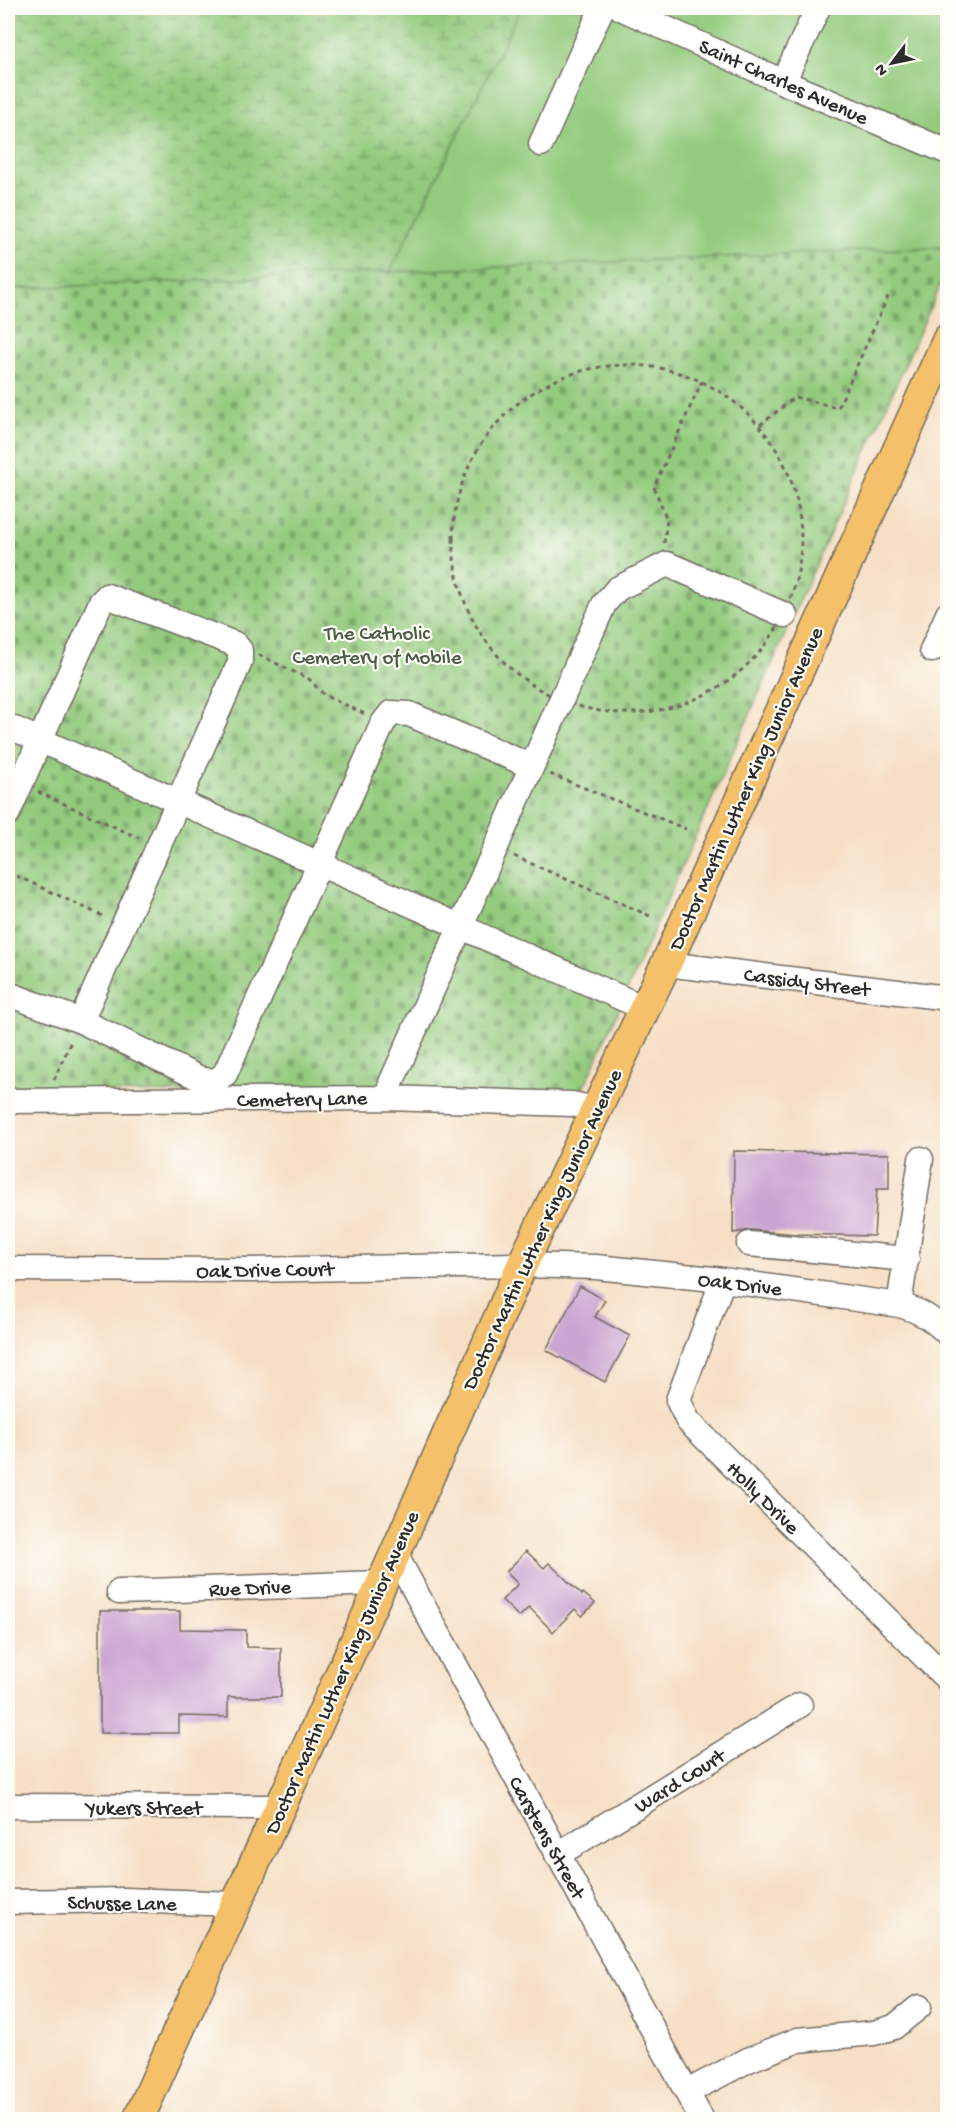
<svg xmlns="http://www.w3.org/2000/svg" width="955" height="2127" font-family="'Gochi Hand',sans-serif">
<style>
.green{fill:#93ca7d;stroke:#5f7a54;stroke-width:1.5}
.wetland{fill:url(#wetland-marsh);stroke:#5f7a54;stroke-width:1.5}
.cemetery{fill:url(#cemetery-stones);stroke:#5f7a54;stroke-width:1.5}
.building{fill:#cba5d2}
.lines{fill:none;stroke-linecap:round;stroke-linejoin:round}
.minor-casing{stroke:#726a61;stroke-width:27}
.major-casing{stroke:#726a61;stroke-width:33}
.path{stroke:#726a61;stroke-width:3;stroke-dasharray:4.5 4.5;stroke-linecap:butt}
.minor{stroke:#fff;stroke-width:24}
.major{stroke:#f4c16a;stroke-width:30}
.labels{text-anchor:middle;stroke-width:4.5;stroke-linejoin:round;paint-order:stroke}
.street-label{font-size:21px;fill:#2b2b2b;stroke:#fdfcf7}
.park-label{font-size:21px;fill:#4a5b44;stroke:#fdfcf7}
</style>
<defs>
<pattern id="wetland-marsh" width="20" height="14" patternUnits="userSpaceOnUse" patternTransform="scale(1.5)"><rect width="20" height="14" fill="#93ca7d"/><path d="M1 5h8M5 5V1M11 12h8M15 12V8" fill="none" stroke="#78a467"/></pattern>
<pattern id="cemetery-stones" width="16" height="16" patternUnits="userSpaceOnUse" patternTransform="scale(1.5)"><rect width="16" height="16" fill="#93ca7d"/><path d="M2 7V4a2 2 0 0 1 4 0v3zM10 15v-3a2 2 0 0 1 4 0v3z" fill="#78a467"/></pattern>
</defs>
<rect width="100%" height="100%" fill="#fdfcf7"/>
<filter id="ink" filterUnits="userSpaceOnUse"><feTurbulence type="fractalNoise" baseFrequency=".0167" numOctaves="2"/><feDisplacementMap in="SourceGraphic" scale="12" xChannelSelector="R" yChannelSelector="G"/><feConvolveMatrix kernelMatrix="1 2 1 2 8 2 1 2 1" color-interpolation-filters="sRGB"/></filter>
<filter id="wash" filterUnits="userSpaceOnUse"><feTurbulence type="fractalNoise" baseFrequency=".008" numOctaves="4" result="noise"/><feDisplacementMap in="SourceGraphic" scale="24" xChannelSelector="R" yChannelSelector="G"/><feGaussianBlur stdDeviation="1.35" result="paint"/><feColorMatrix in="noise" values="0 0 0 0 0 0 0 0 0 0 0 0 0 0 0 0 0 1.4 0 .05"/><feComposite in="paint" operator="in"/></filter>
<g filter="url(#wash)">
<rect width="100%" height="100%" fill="#f6dfc5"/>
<path class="green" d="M521,8H947V247L390,272Z"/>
<path class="wetland" d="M8,8H521L390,272L8,289Z"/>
<path class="cemetery" d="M947,247V270L581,1094L8,1092V289Z"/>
<g id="blocks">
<path class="building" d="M734,1151L889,1154V1189H877L874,1236L796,1234L750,1230L733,1233Z
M580,1286L605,1300L595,1317L630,1336L605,1382L546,1350Z
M526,1551L544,1568L549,1563L582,1595L583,1593L595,1603L582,1616L575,1609L553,1632L529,1607L519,1617L502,1600L518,1584L506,1572Z
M100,1611H180V1629L246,1630V1647L281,1648V1697H228V1717L179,1716V1733H100Z"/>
</g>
</g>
<g filter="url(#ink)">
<use href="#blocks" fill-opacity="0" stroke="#726a61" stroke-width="1.5"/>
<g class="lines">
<g class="minor-casing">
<path id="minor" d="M621,8L783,82L948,152
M783,82L818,8
M541,144L602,8
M932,650L948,614
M8,726L644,1008
M8,813L101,602L107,596L235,644L240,650V662L81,1021
M666,964L948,998
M8,994L81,1021L203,1080L215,1081L225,1074L383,723L391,713L409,714L531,766
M391,1083L604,604L617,589L667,564L785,615
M8,1101L386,1098L572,1104L596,1109
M749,1244L907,1259
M8,1269L247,1270L522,1265L596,1267L723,1280L899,1305C919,1310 933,1319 948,1334
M723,1280L678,1400L688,1421L948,1680
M899,1305L921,1159
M395,1554L702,2120
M119,1592L381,1583
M8,1806L280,1807
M557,1855L800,1705
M8,1902L125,1900L236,1904
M687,2092L748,2060L798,2040L874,2033L894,2027L919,2007"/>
</g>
<g class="major-casing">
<path id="major" d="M138,2120L395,1554L522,1265L666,964L948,339"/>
</g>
<path class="path" d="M453 539a174 174 0 1 1 348 0a174 174 0 1 1-348 0Z
M760,425L795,397L838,408L888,296
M664,543L667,520L654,487L702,381
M259,655L309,679L324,695L365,714
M550,774L686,829
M38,792L139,838
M514,856L650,916
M8,872L105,917
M54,1080L72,1039"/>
<use href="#minor" class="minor"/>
<use href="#major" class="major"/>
</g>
</g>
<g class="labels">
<g class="street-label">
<text transform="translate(784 81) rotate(24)" y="7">Saint Charles Avenue</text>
<text transform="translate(745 788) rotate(-66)" y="7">Doctor Martin Luther King Junior Avenue</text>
<text transform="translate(807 981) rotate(7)" y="7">Cassidy Street</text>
<text transform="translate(302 1098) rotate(-1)" y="7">Cemetery Lane</text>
<text transform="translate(541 1229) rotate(-65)" y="7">Doctor Martin Luther King Junior Avenue</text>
<text transform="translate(265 1269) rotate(-1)" y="7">Oak Drive Court</text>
<text transform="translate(740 1283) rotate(7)" y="7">Oak Drive</text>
<text transform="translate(764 1497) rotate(45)" y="7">Holly Drive</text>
<text transform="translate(250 1587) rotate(-2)" y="7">Rue Drive</text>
<text transform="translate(341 1672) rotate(-66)" y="7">Doctor Martin Luther King Junior Avenue</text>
<text transform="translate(679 1780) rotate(-32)" y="7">Ward Court</text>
<text x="144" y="1814">Yukers Street</text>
<text transform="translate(548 1837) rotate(61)" y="7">Carstens Street</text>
<text transform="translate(122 1902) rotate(1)" y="7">Schusse Lane</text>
</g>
<g class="park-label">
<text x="377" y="639">The Catholic<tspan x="377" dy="24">Cemetery of Mobile</tspan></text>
</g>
</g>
<rect width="955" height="2127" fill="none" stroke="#fdfcf7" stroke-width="30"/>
<g transform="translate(892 63) rotate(238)" stroke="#fdfcf7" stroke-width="4.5" paint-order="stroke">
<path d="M0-4.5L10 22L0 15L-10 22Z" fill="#2b2b2b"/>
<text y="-9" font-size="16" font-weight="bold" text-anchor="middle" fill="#2b2b2b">N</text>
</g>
</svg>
